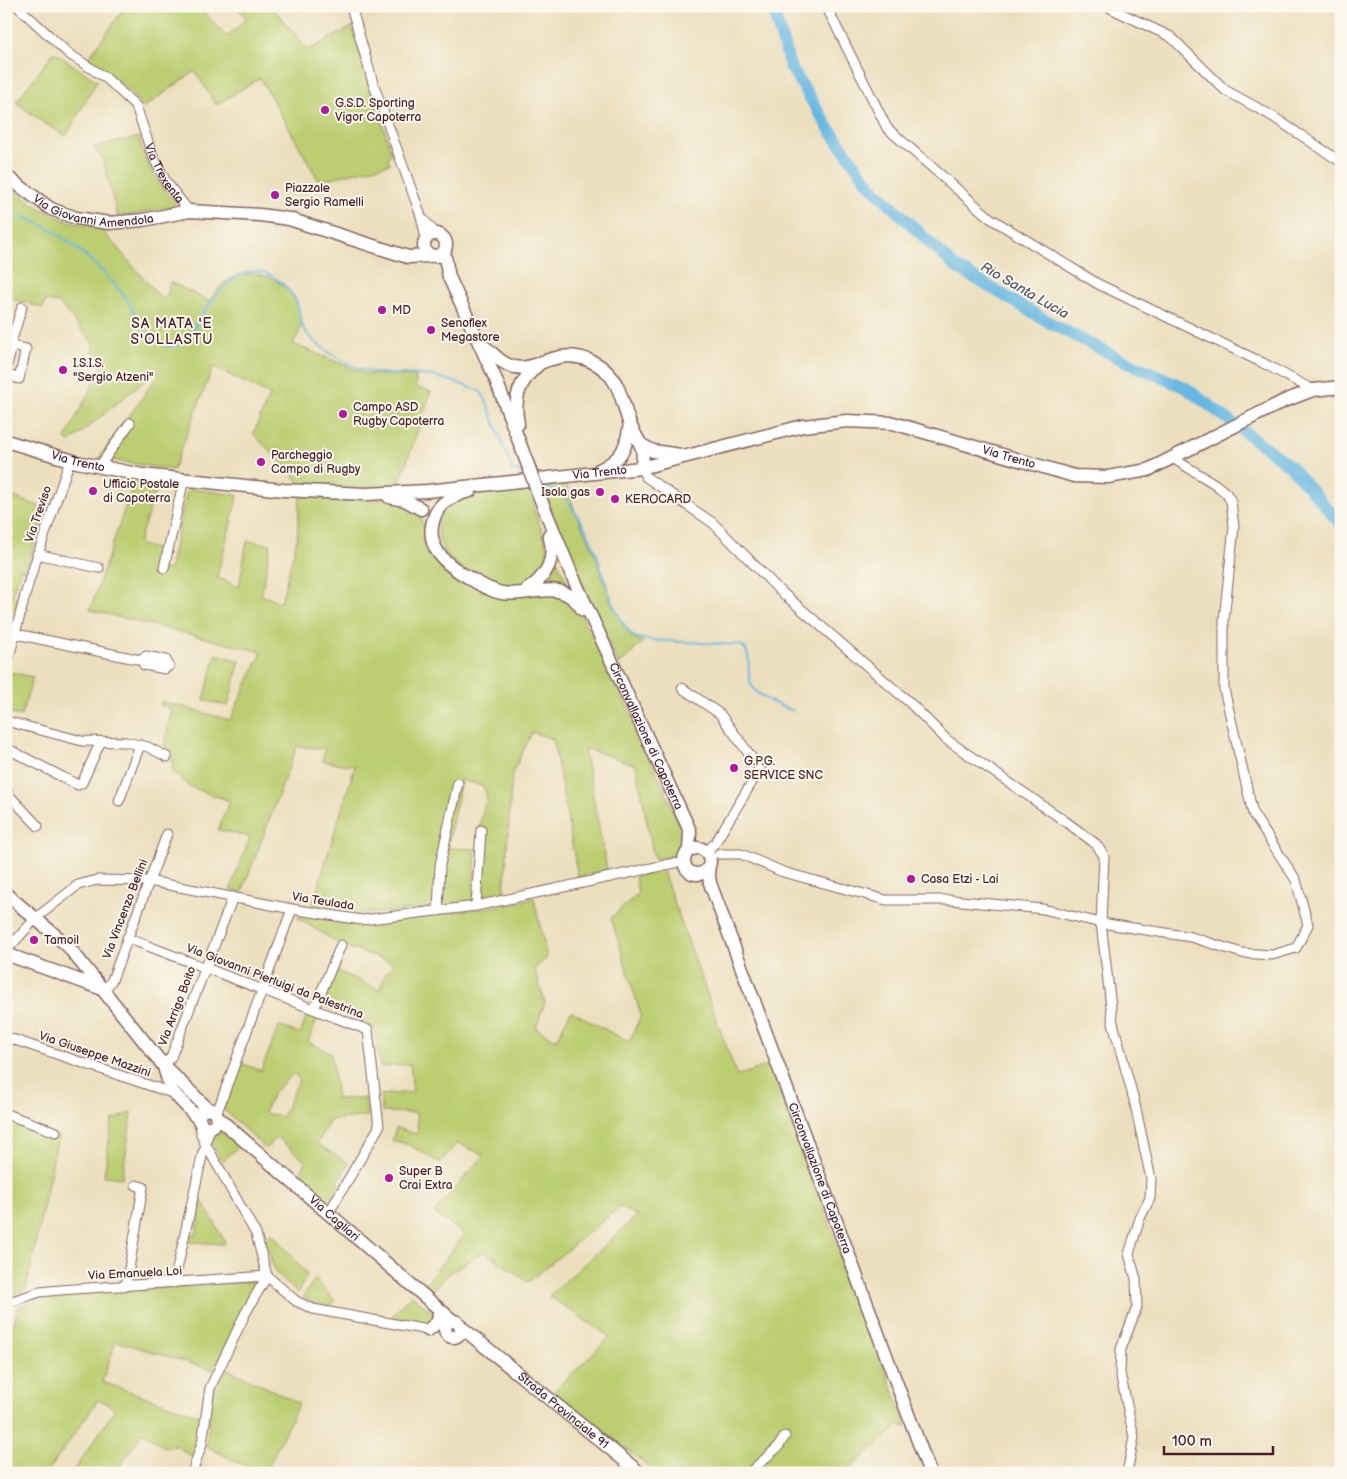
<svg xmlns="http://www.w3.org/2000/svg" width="1347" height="1479" font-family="'Balsamiq Sans',sans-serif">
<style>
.green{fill:#bcce71;stroke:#83764e;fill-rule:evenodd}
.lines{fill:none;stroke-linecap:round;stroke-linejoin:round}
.stream{stroke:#66b7e1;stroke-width:2}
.river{stroke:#66b7e1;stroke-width:12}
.street-casing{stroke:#83625e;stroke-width:11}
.secondary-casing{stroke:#83625e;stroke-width:15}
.street{stroke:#fff;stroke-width:9}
.secondary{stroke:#fff;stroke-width:12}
.secondary-bridge-casing{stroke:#83625e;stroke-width:15;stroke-linecap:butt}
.secondary-bridge{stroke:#fff;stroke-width:12}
.poi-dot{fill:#b5179e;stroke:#fbf7ec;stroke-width:2}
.labels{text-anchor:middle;stroke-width:4;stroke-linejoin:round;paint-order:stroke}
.poi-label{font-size:12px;fill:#4a1f2b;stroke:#fbf7ec;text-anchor:start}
.street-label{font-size:12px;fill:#4a1f2b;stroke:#fbf7ec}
.water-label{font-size:14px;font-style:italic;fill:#54546b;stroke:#fbf7ec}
.neighbourhood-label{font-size:14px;letter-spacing:1px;fill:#4a1f2b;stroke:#fbf7ec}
</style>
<rect width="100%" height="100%" fill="#fbf7ec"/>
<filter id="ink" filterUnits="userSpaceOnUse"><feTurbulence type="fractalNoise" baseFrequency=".02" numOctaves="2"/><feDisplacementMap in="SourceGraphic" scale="10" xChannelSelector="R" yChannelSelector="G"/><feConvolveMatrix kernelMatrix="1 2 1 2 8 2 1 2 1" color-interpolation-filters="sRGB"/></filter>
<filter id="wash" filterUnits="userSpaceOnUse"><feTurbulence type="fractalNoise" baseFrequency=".0096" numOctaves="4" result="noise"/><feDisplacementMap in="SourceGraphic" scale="20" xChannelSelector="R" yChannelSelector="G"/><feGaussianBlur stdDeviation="1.12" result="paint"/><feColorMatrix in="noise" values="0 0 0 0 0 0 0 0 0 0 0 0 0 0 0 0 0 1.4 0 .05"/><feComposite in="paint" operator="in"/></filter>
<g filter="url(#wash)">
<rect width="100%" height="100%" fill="#ecdfbe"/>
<path class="green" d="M126,6H198L227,37L247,18L236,6H271L308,50L352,27L392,154L388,157L390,164L319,181L260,78L216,105L195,71L143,108C128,85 109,74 87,60Z
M54,52L97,81L66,136L44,123L16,102Z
M139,137C145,162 157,185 176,202L174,206L126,216L117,215L103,159L93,147Z
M16,191C44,213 64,223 99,227L161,298L167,296L170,282L209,301C214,295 220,285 227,281C258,261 301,286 301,323C301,330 296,338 293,344L366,374L416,376V387L431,392L400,482L396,480C379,496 324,488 301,486L291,472L253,434L270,395L213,367L173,470L99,458L159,374L156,371L70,442L65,439L106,359L92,352L94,345L59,303L45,301L43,308L6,297V217L9,216Z
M565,480L575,512L594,551L612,604L632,637L643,642L619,665L561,536L544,492L533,494L534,509L547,544V565L521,588C514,588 502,590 495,587C470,576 434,555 438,524C439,518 439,512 444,507C463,488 537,484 565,480Z
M134,481H154L158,484L138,544L162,551L159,568L169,570L187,491L190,489L238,495L217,577L239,587L247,541L271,544L261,595L281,602L297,539L300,496L354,500L390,499L419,513L427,535L480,589L554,593L579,610L592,637L600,648L643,740L682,831L685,841L675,856L654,859L636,765L584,748L607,870L578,877L553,739L532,732L512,774L504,895L482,899L486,829L479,828L487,795L483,786L461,780L435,907C389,913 358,917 312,906L355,766L322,761L325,749L297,746L242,892L230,890L250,837L218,830L230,801L188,786L173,772L171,751L164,745L172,709L160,705L161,701L230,720L262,652L90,610Z
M6,494L46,509L26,571L21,569L12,595L18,597L14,613L6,611V592L10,585L6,583Z
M557,560L571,591L544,584L551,576Z
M216,654L240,661L228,706L204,700Z
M10,672L33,677L21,716L6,713V686Z
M446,848L476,849L473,902L443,906Z
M662,869L737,1076L769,1065L907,1427L899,1425L845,1473H657L553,1392L610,1337L549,1296L637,1216L620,1207L528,1282L484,1251L447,1275L430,1293L423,1287L465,1234L434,1213L484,1155L457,1143L440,1163L409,1145L392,1140L396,1128L416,1134L418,1131L416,1113L382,1112L380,1095L413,1092L410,1064L380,1067L374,1027L321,1005L337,971L380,990L385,975L393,965L390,962L341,945L298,918L300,913L347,923H370L507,905L534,898L547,958L534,969L545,1002L536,1028L556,1040L571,1011L629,1042L641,1015L611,918L638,893L635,877Z
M308,1013L318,1017L308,1042L331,1053L337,1099L365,1098L367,1116L330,1120L317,1144L349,1163L338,1182L339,1186L328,1200L323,1199L298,1178L306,1162L277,1137L266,1149L223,1109L241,1063L261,1071L279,1026L300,1034ZM294,1073L299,1080L282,1117L264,1113L273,1093Z
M132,1112L122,1178L104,1176L112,1121Z
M6,1119L58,1136L26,1290L6,1297Z
M221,1131L239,1146L222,1162L211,1142L213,1135Z
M198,1193L225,1242L224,1244L189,1242L190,1234L196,1235L200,1210L196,1203Z
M271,1232L307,1274L298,1293L275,1272L265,1241Z
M315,1279L335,1301L330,1306L310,1302L303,1297Z
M258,1281L213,1370L116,1341L102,1382L202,1416L197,1448L192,1457L177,1446L164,1447L143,1432L115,1473H72L115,1410L107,1403L98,1400L47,1473H6V1349L19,1306L46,1297L84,1293Z
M411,1295L433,1313L434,1317L427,1324L391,1317Z
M223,1367L299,1403L265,1473H259L206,1446L213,1390Z"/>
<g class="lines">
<path class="stream" d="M6,216C43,212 103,267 124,296C135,310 143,333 158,342C169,349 177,348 186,340C209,304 245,237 291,293C302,305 298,321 305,331C316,346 335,356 351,365C375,378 406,372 433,376C449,379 465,386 480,391L486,400L513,471L526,473
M541,484L547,489L561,491C574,510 588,530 596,552C606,579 612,616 634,637L648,640L741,645C755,655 744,672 752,686C758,698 781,706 793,711"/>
<path class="river" d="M772,6L790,66L830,130L870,185L954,266L1054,325L1118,358L1186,388L1290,466L1341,524"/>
</g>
</g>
<g filter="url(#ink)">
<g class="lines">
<g class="street-casing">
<g id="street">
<path id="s1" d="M17,6L69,54L106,78L136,106L152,154L166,182L189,211"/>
<path d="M351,6L373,83L421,216L426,238"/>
<path d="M826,6L887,128L990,218L1098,284L1263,363L1313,390"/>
<path d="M1106,6L1171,37L1225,90L1272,116L1341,162"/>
<path d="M424,220L436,234"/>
<path d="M6,345L26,349L19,379L6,374"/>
<path d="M10,346L22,307"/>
<path d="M6,369L12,347"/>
<path d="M99,467L130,423"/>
<path d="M641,468L646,477L713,523L778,589L909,702L947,740L1065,821L1096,844L1104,856L1101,923L1113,1023L1134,1100L1151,1179L1150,1198L1140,1218L1129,1254L1136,1279L1137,1307L1121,1349L1120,1373L1134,1437L1127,1473"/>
<path d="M37,554L99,568"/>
<path d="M164,568L184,479"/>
<path d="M16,634L141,660"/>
<path d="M146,656L166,660L169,666L165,669L144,665L141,659Z"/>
<path d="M6,668L29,581L70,460"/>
<path d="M682,688L720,714L760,769L715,843L706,852"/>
<path d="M6,721L82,741L126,742L148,747L167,757"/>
<path d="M6,748L78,785L82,783L100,743"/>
<path d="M6,792L38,826"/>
<path d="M119,801L140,745"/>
<path d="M719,854H741L783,872L886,900H951L1043,909L1101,923L1191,937L1242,953L1272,955L1296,948L1308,925L1296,880L1253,814L1224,689V619L1234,527L1231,501L1226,493L1215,484L1174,459"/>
<path d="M476,906L481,830"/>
<path d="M438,911L440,865L458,783"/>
<path d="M127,938L368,1030L379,1127L328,1214"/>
<path d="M6,951L36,918L78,885L97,880L149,881L292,909L362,920L476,906L675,863"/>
<path d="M104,991L112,980L167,834"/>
<path d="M314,1009L341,945"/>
<path d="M6,1037L175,1094"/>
<path d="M163,1065L171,1057L233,897"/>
<path d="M6,1114L56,1132"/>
<path d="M216,1115L292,909"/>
<path d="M201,1123V1135L205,1143L256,1234L267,1276"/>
<path d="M205,1143L211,1127"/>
<path d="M267,1276L296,1301L313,1309L428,1330"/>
<path d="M174,1283L203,1152L207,1147"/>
<path d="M126,1286L143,1187L136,1185"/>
<path d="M6,1303L40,1292L60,1290L267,1276"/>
<path d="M192,1473L202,1443L210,1388L245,1314L267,1276"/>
<path d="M749,1473L778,1447L785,1436"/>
</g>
</g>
<g class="secondary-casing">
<g id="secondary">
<path id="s2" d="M6,176L51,209L76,218L109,223L143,220L189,211L260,215L289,219L408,257L430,256"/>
<circle cx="435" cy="245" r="11"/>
<path d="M444,252L449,277L496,380L529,468"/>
<path d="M480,344C493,351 499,364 515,367C528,370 539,362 552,359C577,351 605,362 617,386C622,397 625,410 629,422C637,442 647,445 641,468"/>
<path d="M518,424C513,398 519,381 539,364"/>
<path id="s3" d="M6,441L77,462L142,475L284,490L366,494L427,491L641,468L803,426L847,421L893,423L1074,476L1108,477L1148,470L1284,401L1313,390L1341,387"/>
<path d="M642,445L653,451L680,455"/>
<path d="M599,470C623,458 626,449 630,424"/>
<path d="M470,491C458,494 442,500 436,513C421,546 446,565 471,579C481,585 491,591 502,593C532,598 561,575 583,610"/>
<path id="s4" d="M538,493L571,573L690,831L689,850"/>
<path d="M389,497L405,500L421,509"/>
<path d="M527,590C546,577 557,558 549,535"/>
<circle cx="697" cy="861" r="13"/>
<path id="s5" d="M708,868L710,883L930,1473"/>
<path d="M6,894L67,945L163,1065L209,1110"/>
<path d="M6,954L100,988"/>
<path d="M164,1067L171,1090L200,1121"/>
<circle cx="208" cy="1118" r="9"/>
<path id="s6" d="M217,1117L453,1321"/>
<circle cx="453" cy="1329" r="8"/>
<path id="s7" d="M461,1327L640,1473"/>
<path d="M428,1330L438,1322L439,1312"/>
</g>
</g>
<use href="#street" class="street"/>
<use href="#secondary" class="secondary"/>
<g class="secondary-bridge-casing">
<path id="secondary-bridge" d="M529,468L538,493"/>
</g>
<use href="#secondary-bridge" class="secondary-bridge"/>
</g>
</g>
<g class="poi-dot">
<circle cx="325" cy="110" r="5"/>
<circle cx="275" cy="195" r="5"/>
<circle cx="382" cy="310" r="5"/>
<circle cx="431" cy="330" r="5"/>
<circle cx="63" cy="370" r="5"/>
<circle cx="343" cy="414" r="5"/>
<circle cx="261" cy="462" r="5"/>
<circle cx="93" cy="491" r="5"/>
<circle cx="600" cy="492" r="5"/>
<circle cx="615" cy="499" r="5"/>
<circle cx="734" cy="768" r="5"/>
<circle cx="911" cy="879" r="5"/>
<circle cx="34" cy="940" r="5"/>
<circle cx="389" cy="1178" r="5"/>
</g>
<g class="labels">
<g class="poi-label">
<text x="335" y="107">G.S.D. Sporting<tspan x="335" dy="14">Vigor Capoterra</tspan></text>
<text x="285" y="192">Piazzale<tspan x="285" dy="14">Sergio Ramelli</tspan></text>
<text x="392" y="314">MD</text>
<text x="441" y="327">Senoflex<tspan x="441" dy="14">Megastore</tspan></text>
<text x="73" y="367">I.S.I.S.<tspan x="73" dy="14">"Sergio Atzeni"</tspan></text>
<text x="353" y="411">Campo ASD<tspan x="353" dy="14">Rugby Capoterra</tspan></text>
<text x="271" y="459">Parcheggio<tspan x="271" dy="14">Campo di Rugby</tspan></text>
<text x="103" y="488">Ufficio Postale<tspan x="103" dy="14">di Capoterra</tspan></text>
<text x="590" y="496" text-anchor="end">Isola gas</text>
<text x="625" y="503">KEROCARD</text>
<text x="744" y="765">G.P.G.<tspan x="744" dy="14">SERVICE SNC</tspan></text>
<text x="921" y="883">Casa Etzi - Lai</text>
<text x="44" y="944">Tamoil</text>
<text x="399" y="1175">Super B<tspan x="399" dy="14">Crai Extra</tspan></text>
</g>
<g class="street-label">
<text dy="4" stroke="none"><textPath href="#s1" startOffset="229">Via Trexenta</textPath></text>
<text dy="4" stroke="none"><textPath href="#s2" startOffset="98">Via Giovanni Amendola</textPath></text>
<text dy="4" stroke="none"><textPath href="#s3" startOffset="1020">Via Trento</textPath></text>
<text dy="4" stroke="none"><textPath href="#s3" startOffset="75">Via Trento</textPath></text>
<text dy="4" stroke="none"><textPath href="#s3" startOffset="600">Via Trento</textPath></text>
<text transform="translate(38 514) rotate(-71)" y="4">Via Treviso</text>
<text dy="4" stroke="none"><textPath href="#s4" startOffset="266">Circonvallazione di Capoterra</textPath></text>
<text transform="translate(323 901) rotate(9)" y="4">Via Teulada</text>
<text transform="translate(125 909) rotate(-69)" y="4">Via Vincenzo Bellini</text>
<text transform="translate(275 981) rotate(21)" y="4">Via Giovanni Pierluigi da Palestrina</text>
<text transform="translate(177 1006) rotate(-69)" y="4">Via Arrigo Boito</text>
<text transform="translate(95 1054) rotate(19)" y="4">Via Giuseppe Mazzini</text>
<text dy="4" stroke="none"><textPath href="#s5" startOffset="330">Circonvallazione di Capoterra</textPath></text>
<text dy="4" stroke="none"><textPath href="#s6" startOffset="155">Via Cagliari</textPath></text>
<text transform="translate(135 1273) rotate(-3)" y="4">Via Emanuela Loi</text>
<text dy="4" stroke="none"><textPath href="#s7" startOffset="132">Strada Provinciale 91</textPath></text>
</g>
<g class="water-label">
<text transform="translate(1025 290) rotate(30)" y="5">Rio Santa Lucia</text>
</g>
<g class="neighbourhood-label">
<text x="172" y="328">SA MATA 'E<tspan x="172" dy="16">S'OLLASTU</tspan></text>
</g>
</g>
<rect width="1347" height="1479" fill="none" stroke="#fbf7ec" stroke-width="25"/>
<path d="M1164 1446v8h109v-8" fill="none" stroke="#4a1f2b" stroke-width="2.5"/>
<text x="1172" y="1446" font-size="15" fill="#4a1f2b" stroke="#fbf7ec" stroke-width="4" paint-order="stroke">100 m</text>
</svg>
